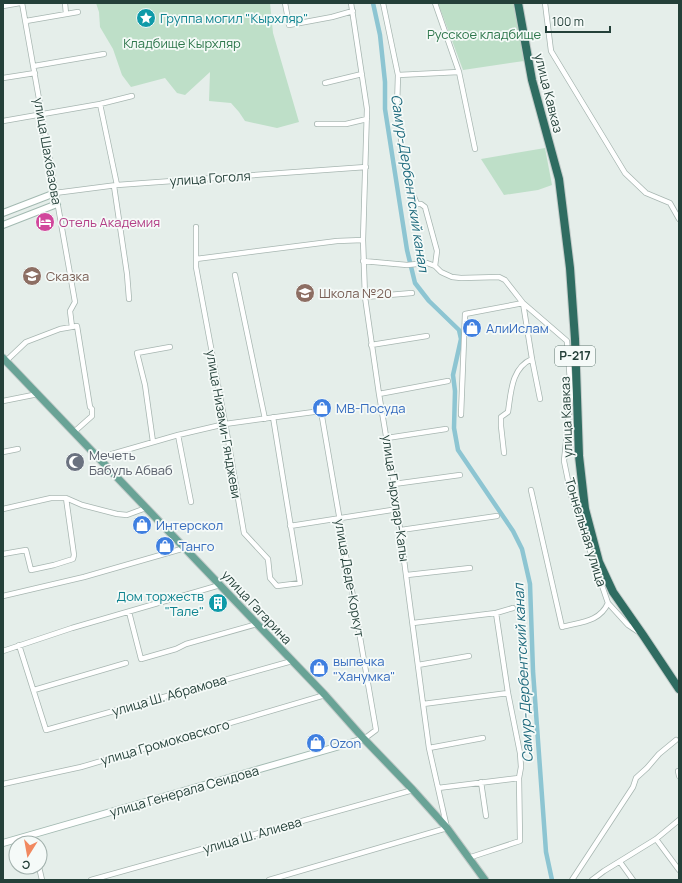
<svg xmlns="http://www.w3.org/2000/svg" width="682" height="883" font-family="Manrope,sans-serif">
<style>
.green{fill:#bedfc8}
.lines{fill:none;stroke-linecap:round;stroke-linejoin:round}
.canal{stroke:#8dc5d2;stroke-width:4.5}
.street-casing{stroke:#a7b6b1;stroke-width:6}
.secondary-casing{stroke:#a3bab2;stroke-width:8}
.primary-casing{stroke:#c2cac8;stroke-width:9}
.highway-casing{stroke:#c2cac8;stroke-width:10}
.street{stroke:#fff;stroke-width:4.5}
.secondary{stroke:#fff;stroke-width:6}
.primary{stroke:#69a396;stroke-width:7}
.highway{stroke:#2f6c61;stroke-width:8}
.labels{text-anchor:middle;stroke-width:3.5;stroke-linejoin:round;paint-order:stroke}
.shield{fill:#f5faf8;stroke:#637872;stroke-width:1}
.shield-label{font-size:12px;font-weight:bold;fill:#244039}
.culture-label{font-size:13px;fill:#0d838f;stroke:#f5faf8;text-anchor:start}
.park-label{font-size:13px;fill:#2e774c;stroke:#f5faf8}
.street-label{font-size:13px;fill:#244039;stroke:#f5faf8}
.hotel-label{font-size:13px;fill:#b23c85;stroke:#f5faf8;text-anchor:start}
.education-label{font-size:13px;fill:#785e54;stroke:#f5faf8;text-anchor:start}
.shop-label{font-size:13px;fill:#366cbe;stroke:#f5faf8;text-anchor:start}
.worship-label{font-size:13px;fill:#5b616d;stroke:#f5faf8;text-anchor:start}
.water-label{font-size:14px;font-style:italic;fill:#1d697c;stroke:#f5faf8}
</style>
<rect width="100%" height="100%" fill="#e5eeea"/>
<path class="green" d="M96,3H270L273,33L299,122L277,128L245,121L239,112L231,103L209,101L210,72L185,95L177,93L165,78L131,87L122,75L113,49L100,27L99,12Z
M438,3H514L524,61L463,70Z
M545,148L552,185L538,190L504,195L481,159Z"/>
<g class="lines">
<path class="canal" d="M373,3L380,35L385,82V109L407,250L415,283L429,301L459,330L461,339L453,375L455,391L454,428L458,450L513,531L522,549L530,584L533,671L546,852L552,880"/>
<g class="street-casing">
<path id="street" d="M22,3L75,302L70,311L72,327
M65,3L66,14
M285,3L289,25L332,17L353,11
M383,3L398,75L397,107L405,171L410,192L414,197L417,204H421L425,207L437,251L435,266
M435,3L459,72L475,149
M545,3L551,51L625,173L646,193L670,203L679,219
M3,6L20,3
M26,21L78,12
M34,66L104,54
M398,75L459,72
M3,78L35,73
M325,83L362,74
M100,104L117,185
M3,121L100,104L132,96
M317,124H346L367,119
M114,186L127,274L129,299
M55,193L117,185L366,167
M196,227V267L226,428L244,533L268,559L270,578L277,586L300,583L273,417
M196,259L337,241L363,240
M363,261L407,265L427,263L435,266L441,272L452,277L461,278L499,277L505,280L523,303L532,359L540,399
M235,275L265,419
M365,297L412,293
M371,345L427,336
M6,361L26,342L60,329L77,326L90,407L92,409V416L74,432
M379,394L448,381
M3,401L38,394
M461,415L465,314L523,303L567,341L571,394L564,461L571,495L608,603C600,622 580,622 562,627L531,490
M178,435L191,502
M387,438L446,429
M153,442L145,385L137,353L170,347
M3,452L18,449
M504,453L501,426V417L508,412C511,393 511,368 532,359
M98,458L178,435L225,424L321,411L376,730L364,739
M394,484L460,475
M3,509L51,498H66L82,505L117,514L127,515L146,508
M290,526L398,509
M401,530L497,516
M3,554L26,550L31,570L54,565L73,559L74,555L66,498
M407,575L470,568
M3,596L84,577L185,548
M608,603L628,625L637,631
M129,612L141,659L176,649L186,644L257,624
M413,623L496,613L513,608
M19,645L46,730L292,661
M3,651L72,628L220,585
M418,665L469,656
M34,690L126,663
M423,704L508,693
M429,748L483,738
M678,771L679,776
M481,782L486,816
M3,784L81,767L325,695
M438,788L519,778
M31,835L33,843
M656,839L679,870
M468,858L520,841L519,778L521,767L520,753L508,693L496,613
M620,862L633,880
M39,867L42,880
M91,880L413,790
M269,880L447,828L429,748L423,704L394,484L379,394L365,297L363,240L367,109L351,3
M572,880L633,787L636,778L647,768L659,754L676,740
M592,880L604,871L656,839L679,820"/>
</g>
<g class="secondary-casing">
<path id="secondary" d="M3,213L55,193
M3,225L57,204
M3,843L364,739"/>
</g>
<g class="primary-casing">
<path id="primary" d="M3,358L325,695L364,739L413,790L447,828L485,880"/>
</g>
<g class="highway-casing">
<path id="highway" d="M518,3L532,80L559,179L570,268L575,339L579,456L585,509L599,562L613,592L643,635L679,689"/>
</g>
<use href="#street" class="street"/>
<use href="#secondary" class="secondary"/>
<use href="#primary" class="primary"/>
<use href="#highway" class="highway"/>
</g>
<defs>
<g id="sight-disc" transform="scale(1)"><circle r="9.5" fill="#0f9aa8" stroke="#f5faf8"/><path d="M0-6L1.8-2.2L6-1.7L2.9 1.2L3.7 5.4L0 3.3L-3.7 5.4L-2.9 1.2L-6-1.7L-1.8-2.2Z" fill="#fff"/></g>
<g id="hotel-disc" transform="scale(1)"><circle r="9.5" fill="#d1479c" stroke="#f5faf8"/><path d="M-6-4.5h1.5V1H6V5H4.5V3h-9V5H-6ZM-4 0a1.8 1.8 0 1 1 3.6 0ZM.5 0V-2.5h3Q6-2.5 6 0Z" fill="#fff"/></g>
<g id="school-disc" transform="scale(1)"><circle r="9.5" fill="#8d6e63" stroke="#f5faf8"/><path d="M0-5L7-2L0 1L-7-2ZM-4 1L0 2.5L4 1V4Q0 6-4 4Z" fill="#fff"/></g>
<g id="shop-disc" transform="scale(1)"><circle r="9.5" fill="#3f7fe0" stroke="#f5faf8"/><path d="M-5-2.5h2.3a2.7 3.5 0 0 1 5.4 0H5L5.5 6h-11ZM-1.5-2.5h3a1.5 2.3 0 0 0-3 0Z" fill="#fff"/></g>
<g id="mosque-disc" transform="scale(1)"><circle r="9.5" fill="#6b7280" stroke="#f5faf8"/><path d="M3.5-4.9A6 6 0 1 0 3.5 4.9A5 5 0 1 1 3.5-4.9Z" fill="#fff"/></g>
<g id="building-disc" transform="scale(1)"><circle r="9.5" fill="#0f9aa8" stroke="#f5faf8"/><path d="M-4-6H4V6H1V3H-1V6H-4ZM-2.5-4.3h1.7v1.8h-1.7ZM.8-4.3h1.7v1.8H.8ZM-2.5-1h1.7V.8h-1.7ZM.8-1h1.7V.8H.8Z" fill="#fff"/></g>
</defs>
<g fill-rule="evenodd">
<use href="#sight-disc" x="146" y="18"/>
<use href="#hotel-disc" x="45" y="222"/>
<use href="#school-disc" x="32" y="276"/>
<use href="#school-disc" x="305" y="293"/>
<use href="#shop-disc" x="472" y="328"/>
<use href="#shop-disc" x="322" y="408"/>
<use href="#mosque-disc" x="75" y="462"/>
<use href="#shop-disc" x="142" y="525"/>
<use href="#shop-disc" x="165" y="546"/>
<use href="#building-disc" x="218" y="603"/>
<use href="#shop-disc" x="319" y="668"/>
<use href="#shop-disc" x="316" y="743"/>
</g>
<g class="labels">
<rect class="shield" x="555" y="346" width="40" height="20" rx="3"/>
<g class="shield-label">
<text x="575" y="360">Р-217</text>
</g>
<g class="culture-label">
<text x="160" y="23">Группа могил "Кырхляр"</text>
<text x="204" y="601" text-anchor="end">Дом торжеств<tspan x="204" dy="15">"Тале"</tspan></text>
</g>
<g class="park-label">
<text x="484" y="39">Русское кладбище</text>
<text x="182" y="48">Кладбище Кырхляр</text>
</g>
<g class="street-label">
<text transform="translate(549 93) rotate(76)" y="5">улица Кавказ</text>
<text transform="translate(48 151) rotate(80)" y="5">улица Шахбазова</text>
<text transform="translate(210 178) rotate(-4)" y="5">улица Гоголя</text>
<text transform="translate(566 417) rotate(-92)" y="5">улица Кавказ</text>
<text transform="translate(224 424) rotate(80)" y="5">улица Низами-Гянджеви</text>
<text transform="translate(396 498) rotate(82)" y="5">улица Гырхлар-Капы</text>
<text transform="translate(586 532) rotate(73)" y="5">Тоннельная улица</text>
<text transform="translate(350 578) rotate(80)" y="5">улица Деде-Коркут</text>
<text transform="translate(257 607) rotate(47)" y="5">улица Гагарина</text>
<text transform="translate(169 695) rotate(-16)" y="5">улица Ш. Абрамова</text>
<text transform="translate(165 742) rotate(-16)" y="5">улица Громоковского</text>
<text transform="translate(184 791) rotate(-16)" y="5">улица Генерала Сеидова</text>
<text transform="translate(252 835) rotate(-16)" y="5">улица Ш. Алиева</text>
</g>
<g class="hotel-label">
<text x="59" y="227">Отель Академия</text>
</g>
<g class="education-label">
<text x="46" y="281">Сказка</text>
<text x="319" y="298">Школа №20</text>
</g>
<g class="shop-label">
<text x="486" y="333">АлиИслам</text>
<text x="336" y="413">МВ-Посуда</text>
<text x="156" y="530">Интерскол</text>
<text x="179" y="551">Танго</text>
<text x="333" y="666">выпечка<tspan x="333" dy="15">"Ханумка"</tspan></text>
<text x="330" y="748">Ozon</text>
</g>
<g class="worship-label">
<text x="89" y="460">Мечеть<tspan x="89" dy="15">Бабуль Абваб</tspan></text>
</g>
<g class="water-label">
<text transform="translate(410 183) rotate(81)" y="5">Самур-Дербентский канал</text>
<text transform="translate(523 673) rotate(-93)" y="5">Самур-Дербентский канал</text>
</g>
</g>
<rect width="682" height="883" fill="none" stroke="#244039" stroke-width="8"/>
<g transform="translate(28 855) rotate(191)"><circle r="19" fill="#f5faf8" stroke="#a1b0ac"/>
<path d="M0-3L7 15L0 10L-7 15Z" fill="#f1885f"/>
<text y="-6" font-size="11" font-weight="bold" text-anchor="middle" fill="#244039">С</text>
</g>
<path d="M546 26v6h64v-6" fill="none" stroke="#244039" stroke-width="2"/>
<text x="552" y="26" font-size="12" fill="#244039" stroke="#f5faf8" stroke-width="3" paint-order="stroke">100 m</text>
</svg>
